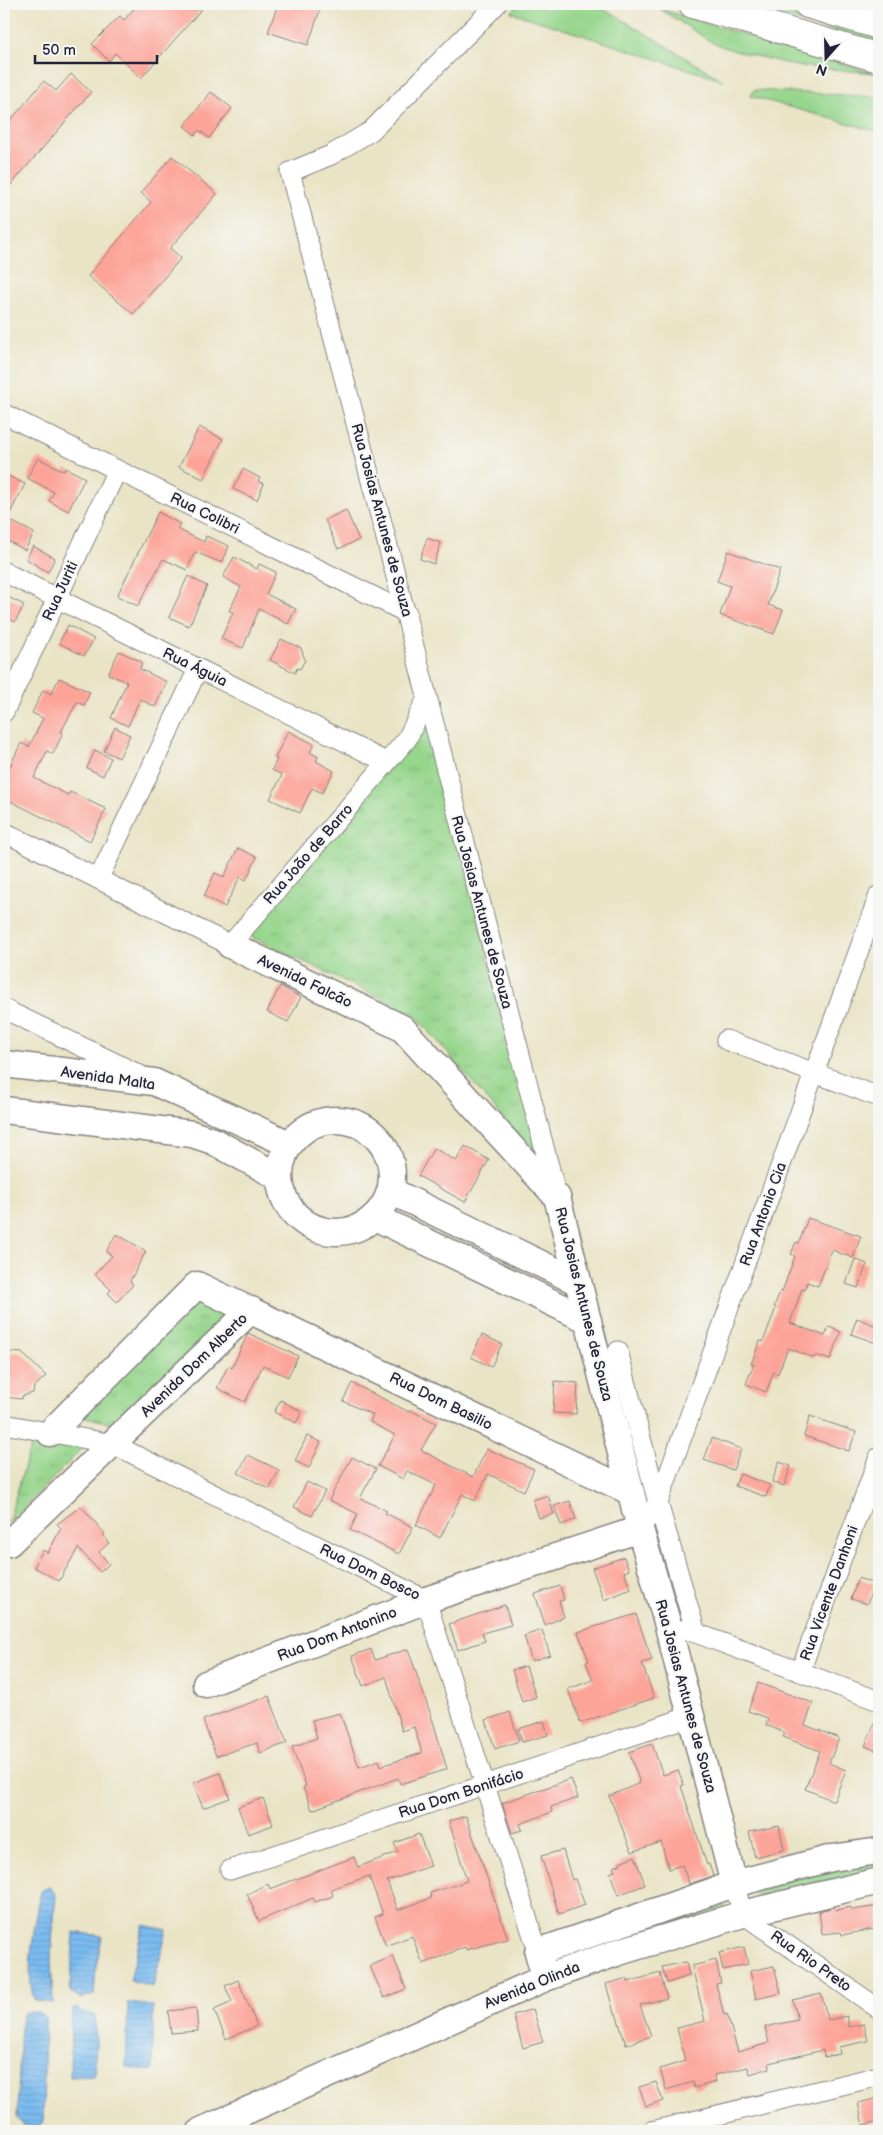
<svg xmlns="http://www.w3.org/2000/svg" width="883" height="2135" font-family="'Balsamiq Sans',sans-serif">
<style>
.grass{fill:url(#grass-tufts);stroke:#5c7c64}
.green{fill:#96d68c;stroke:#5c7c64}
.water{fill:url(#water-rules);stroke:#4e6e95}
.building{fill:#fda499}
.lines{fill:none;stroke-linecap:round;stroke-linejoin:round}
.street-casing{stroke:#868380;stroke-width:21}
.secondary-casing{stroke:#868380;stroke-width:29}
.highway-casing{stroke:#868380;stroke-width:30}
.street{stroke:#fff;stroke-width:19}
.secondary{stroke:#fff;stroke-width:26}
.highway{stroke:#fff;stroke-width:28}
.labels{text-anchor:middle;stroke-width:4;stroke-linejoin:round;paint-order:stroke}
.street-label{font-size:15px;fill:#22223b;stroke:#f6f6f2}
</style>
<defs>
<pattern id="grass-tufts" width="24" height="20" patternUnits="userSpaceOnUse" patternTransform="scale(1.25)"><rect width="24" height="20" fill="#96d68c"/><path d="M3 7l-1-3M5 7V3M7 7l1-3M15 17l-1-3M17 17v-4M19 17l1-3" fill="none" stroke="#81b77a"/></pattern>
<pattern id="water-rules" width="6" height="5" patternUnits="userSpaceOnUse" patternTransform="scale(1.25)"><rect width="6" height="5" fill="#7abbef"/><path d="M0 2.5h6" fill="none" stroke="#69a0ce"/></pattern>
</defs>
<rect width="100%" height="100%" fill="#f6f6f2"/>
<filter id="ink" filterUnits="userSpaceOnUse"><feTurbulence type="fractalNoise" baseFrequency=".02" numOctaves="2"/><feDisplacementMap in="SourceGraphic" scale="10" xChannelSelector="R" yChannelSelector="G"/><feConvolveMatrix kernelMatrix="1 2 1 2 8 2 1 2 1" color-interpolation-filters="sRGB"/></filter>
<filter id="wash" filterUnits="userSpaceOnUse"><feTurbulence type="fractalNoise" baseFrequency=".0096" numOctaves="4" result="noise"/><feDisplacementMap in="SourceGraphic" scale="20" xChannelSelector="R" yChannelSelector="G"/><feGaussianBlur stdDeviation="1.12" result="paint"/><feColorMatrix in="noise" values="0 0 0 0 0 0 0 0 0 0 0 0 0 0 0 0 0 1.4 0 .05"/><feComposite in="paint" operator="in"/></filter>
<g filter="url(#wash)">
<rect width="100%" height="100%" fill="#eae4c6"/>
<path class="grass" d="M427,718L540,1161L414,1014L252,937L250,931Z
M197,1292L234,1311L117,1425L74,1414Z
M33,1437L84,1447L8,1523Z
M879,1860V1869L756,1896L754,1888Z
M717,1903H723L725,1910L563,1958L562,1953Z"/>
<path class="green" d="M520,4H590L615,15L724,81L511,12Z
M744,4H799L879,28V45Z
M660,9L874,73L797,66L735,51L713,43Z
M754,90L879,97V132L750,96Z"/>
<path class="water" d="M50,1887L56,1895L51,1956L53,2003L35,2001C23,1972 37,1921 41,1890Z
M143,1925L167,1930L153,1987L130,1981Z
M74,1932L102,1936L96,1968L94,1995L81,1998L70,1992Z
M128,2003L153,2006V2071L126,2067Z
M74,2008L95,2016L96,2044L94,2076L70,2077L71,2020Z
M24,2012H38L45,2018L43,2122L38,2127L22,2125L17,2118L21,2022Z"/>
<g id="blocks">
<path class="building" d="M138,4H206L141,78L115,53L109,61L92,44L120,16L124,20Z
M278,4H322L308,45L268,32Z
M71,74L91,92L4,193V128L44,81L56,91Z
M211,92L232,108L209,138L199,130L195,135L184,126Z
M172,156L217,194L170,248L181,258L133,314L88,276L151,202L141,193Z
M199,427L223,439L203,479L179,467Z
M38,458L64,471L66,468L85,478L68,511L49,501L54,492L27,478Z
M243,469L260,478L258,481L264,484L257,500L233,489Z
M4,474L25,484L7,519L34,533L25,550L4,539Z
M346,510L359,540L338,549L325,520Z
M158,512L180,524L177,529L204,542L206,536L229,546L222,563L195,552L187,570L163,559L138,606L117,596Z
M427,538L441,543L434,564L420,559Z
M33,546L55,558L48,572L26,559Z
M728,551L780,570L768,605L783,610L774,634L720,615L730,586L717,581Z
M234,557L257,569L259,564L276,572L266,594L296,609L288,624L259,609L243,648L221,639L233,612L229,611L241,587L223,577Z
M188,576L207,586L189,626L169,617Z
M8,597L24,605L15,622L4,616V605Z
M68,625L94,639L84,656L59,643Z
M281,639L301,648L305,660L300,669L297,668L295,673L270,660Z
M119,651L142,662L140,669L167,682L155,707L140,699L128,726L111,718L127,682L108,674Z
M59,678L90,692L84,705L77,702L61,732L63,733L53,754L47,751L34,778L68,795L70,792L106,809L90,841L4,798V779L21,743L29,747L43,718L32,713L43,690L51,694Z
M115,727L130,735L119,758L104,751Z
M288,731L314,744L310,752L318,757L316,761L334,771L322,793L312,788L300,813L270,799L282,775L272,770L277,759L275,758Z
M95,750L111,758L103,776L87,768Z
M238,848L257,857L246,880L240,877L225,907L204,896L215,873L224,877Z
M280,986L301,997L288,1022L267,1012Z
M465,1146L489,1160L465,1202L418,1176L434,1148L456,1161Z
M808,1218L861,1236L853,1258L832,1250L818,1286L807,1282L805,1290L802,1289L790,1323L825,1336L829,1327L841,1332L830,1360L816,1355L814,1358L788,1348L778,1374L774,1372L766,1392L746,1384L754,1364H751L760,1341L763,1342L776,1308L774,1307L780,1291L782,1292L795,1256L791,1254L796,1242L799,1243Z
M116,1234L146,1251L130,1281L133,1285L117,1302L108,1293L111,1290L95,1274L112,1256L106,1252Z
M855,1259L867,1264L858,1288L846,1284Z
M857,1318L879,1327V1344L851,1334Z
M248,1333L298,1356L288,1377L263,1365L245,1402L217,1388L228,1366L232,1368Z
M482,1335L502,1344L491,1367L471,1357Z
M9,1352L22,1353L46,1376L34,1387L33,1393L22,1396V1399L4,1397Z
M555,1381L578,1383L576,1414L553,1413Z
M352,1383L409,1412L410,1410L436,1423L421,1450L473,1477L487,1449L534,1469L524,1491L488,1474L475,1501L462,1494L440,1538L416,1525L436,1485L407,1471L403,1479L378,1466L395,1435L370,1422L373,1415L343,1401Z
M281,1400L302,1412L296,1423L274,1412Z
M810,1416L856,1432L849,1451L804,1436Z
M307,1436L321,1442L309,1468L295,1461Z
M712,1438L741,1449L733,1470L704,1460Z
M248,1455L279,1470L270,1489L238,1473Z
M352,1457L376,1469L360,1498L387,1511L385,1513L413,1527L399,1554L350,1530L358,1514L329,1500Z
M779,1462L791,1466L784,1486L772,1482Z
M740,1474L770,1485L766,1497L735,1486Z
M307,1482L325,1491L312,1516L294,1507Z
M548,1495L554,1514L539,1518L533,1500Z
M570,1501L576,1519L561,1525L554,1506Z
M81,1506L105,1534L103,1536L109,1543L99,1552L109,1564L100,1572L78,1548L59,1581L34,1567L43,1550L48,1553L61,1528L57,1524Z
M624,1557L629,1570L624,1572L631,1589L604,1600L592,1568Z
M858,1578L874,1584L867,1604L851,1599Z
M560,1586L564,1600L559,1601L564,1617L545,1625L535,1594Z
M505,1605L511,1625L482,1633L485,1641L458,1650L449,1624Z
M636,1614L652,1660L642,1663L654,1698L580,1723L568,1689L593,1680L586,1662L589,1661L578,1632Z
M542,1630L550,1655L532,1661L524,1636Z
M371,1649L375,1660L408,1649L433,1721L447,1769L400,1784L398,1778L312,1810L303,1787L306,1786L292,1747L317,1738L312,1720L340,1713L359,1767L379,1760L381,1766L422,1753L414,1727L402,1731L386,1677L363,1686L352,1656Z
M526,1666L536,1697L522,1702L512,1670Z
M758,1683L813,1703L805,1725L839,1738L829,1763L846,1770L834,1801L805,1789L820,1751L783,1737L785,1733L766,1725L768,1718L748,1711Z
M269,1696L287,1743L260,1753L257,1743L216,1756L203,1720Z
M510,1712L519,1741L495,1749L486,1720Z
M879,1713V1752L865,1746Z
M544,1721L548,1735L522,1742L518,1729Z
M652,1744L663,1775L678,1770L684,1785L681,1786L707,1865L709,1864L713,1876L689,1884L682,1865L669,1869L661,1842L632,1852L609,1796L640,1783L629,1752Z
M220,1773L230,1798L203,1808L193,1783Z
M571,1779L578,1798L551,1807L552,1812L520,1824L522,1830L512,1833L502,1803Z
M263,1798L273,1825L248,1834L238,1807Z
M466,1816L508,1939L466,1950L465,1947L423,1964L412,1936L386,1946L375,1917L383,1914L369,1876L331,1889L333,1896L315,1902L313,1898L259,1921L247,1894L268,1884L270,1889L354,1857L358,1867L398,1852L394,1843L419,1834L431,1866L387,1881L398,1910L431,1898L430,1893L467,1881L449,1821Z
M779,1826L784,1850L755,1857L749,1832Z
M563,1850L572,1880L575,1879L585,1905L559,1914L541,1856Z
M635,1856L645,1885L618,1895L610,1873L615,1871L613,1867L621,1864L620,1862Z
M879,1906V1928L842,1935L841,1932L822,1934L819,1911L834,1907L835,1910L851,1907L852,1910Z
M744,1947L748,1964L723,1970L719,1953Z
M393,1956L406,1989L384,1998L370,1966Z
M716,1960L721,1983L716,1984L724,2015L727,2014L738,2052L769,2043L765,2027L798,2020L793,2000L821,1993L828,2020L847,2016L849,2027L864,2024L868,2041L839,2047L840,2054L824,2057L823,2050L769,2063L770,2068L750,2074L748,2067L714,2075L716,2082L694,2088L693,2082L666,2090L660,2069L685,2061L677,2028L705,2021L692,1966Z
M686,1962L689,1976L667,1983L662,1967Z
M774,1966L781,1993L756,1999L750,1971Z
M660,1973L667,1998L640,2005L651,2036L626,2045L616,2013H614L606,1984L627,1978L628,1982Z
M238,1980L257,2026L226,2039L214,2010L232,2002L225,1986Z
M196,2008L198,2031L171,2033L168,2011Z
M533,2009L543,2042L523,2048L513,2015Z
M656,2082L663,2101L646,2106L639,2087Z
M879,2098V2121L863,2125L858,2103Z"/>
</g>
</g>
<g filter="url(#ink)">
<use href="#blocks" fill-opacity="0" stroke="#868380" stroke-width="1"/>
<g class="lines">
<g class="street-casing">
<path id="street" d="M497,4L371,131L331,155L290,172C380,512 467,853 556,1193
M4,414L407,613
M4,572L386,762
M4,712L117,470
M4,832L230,945L407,739L427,698
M99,878L198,669
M4,1009L140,1075
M726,1040L879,1097
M618,1351L658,1503L696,1633
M4,1424L113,1444L426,1600L538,1952
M640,1529L658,1503L879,895
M685,1629L879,1701
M800,1672L879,1457
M230,1870L691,1716
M734,1884L743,1914L879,2009
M652,2131L879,2076"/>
</g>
<g class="secondary-casing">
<path id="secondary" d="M230,945L402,1028L557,1197L640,1529L667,1622L734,1884
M4,1064L154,1082L289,1144
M4,1110L192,1134L213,1141L279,1177
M280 1176a56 56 0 1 1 112 0a56 56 0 1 1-112 0Z
M391,1191L578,1282
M375,1217L588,1320
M50,1433L197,1285L631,1492
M9,1543L251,1310
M206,1684L426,1600L640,1529
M545,1978L538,1952L734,1884L832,1858L879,1851
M201,2131L545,1978L619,1952L743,1914L879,1881"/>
</g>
<g class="highway-casing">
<path id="highway" d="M693,4L879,58
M808,4L879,25"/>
</g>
<use href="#street" class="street"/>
<use href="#secondary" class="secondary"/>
<use href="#highway" class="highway"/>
</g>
</g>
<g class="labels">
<g class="street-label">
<text transform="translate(205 513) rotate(26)" y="5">Rua Colibri</text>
<text transform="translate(382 520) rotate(75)" y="5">Rua Josias Antunes de Souza</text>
<text transform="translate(60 591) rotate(-65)" y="5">Rua Juriti</text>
<text transform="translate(195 667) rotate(26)" y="5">Rua Águia</text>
<text transform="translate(308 854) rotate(-49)" y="5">Rua João de Barro</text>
<text transform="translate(482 912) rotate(75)" y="5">Rua Josias Antunes de Souza</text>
<text transform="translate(305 981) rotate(26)" y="5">Avenida Falcão</text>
<text transform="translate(108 1078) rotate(8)" y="5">Avenida Malta</text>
<text transform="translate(763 1214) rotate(-70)" y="5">Rua Antonio Cia</text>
<text transform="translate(584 1304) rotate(76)" y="5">Rua Josias Antunes de Souza</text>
<text transform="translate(194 1365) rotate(-44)" y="5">Avenida Dom Alberto</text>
<text transform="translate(441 1401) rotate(26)" y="5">Rua Dom Basilio</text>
<text transform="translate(370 1572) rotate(26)" y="5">Rua Dom Bosco</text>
<text transform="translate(829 1593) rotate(-70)" y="5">Rua Vicente Danhoni</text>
<text transform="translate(337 1634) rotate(-21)" y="5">Rua Dom Antonino</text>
<text transform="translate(686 1696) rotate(75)" y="5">Rua Josias Antunes de Souza</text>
<text transform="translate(461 1793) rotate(-18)" y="5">Rua Dom Bonifácio</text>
<text transform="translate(811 1961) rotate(35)" y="5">Rua Rio Preto</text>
<text transform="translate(532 1985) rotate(-22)" y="5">Avenida Olinda</text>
</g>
</g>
<rect width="883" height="2135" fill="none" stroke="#f6f6f2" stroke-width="20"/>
<g transform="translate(826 58) rotate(200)" stroke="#f6f6f2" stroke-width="4" paint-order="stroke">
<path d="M0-4L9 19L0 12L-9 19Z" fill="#22223b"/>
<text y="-8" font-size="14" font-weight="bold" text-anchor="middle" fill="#22223b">N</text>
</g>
<path d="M35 55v8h122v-8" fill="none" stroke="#22223b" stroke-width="2.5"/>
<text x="42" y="55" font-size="15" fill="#22223b" stroke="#f6f6f2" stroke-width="4" paint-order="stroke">50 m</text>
</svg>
